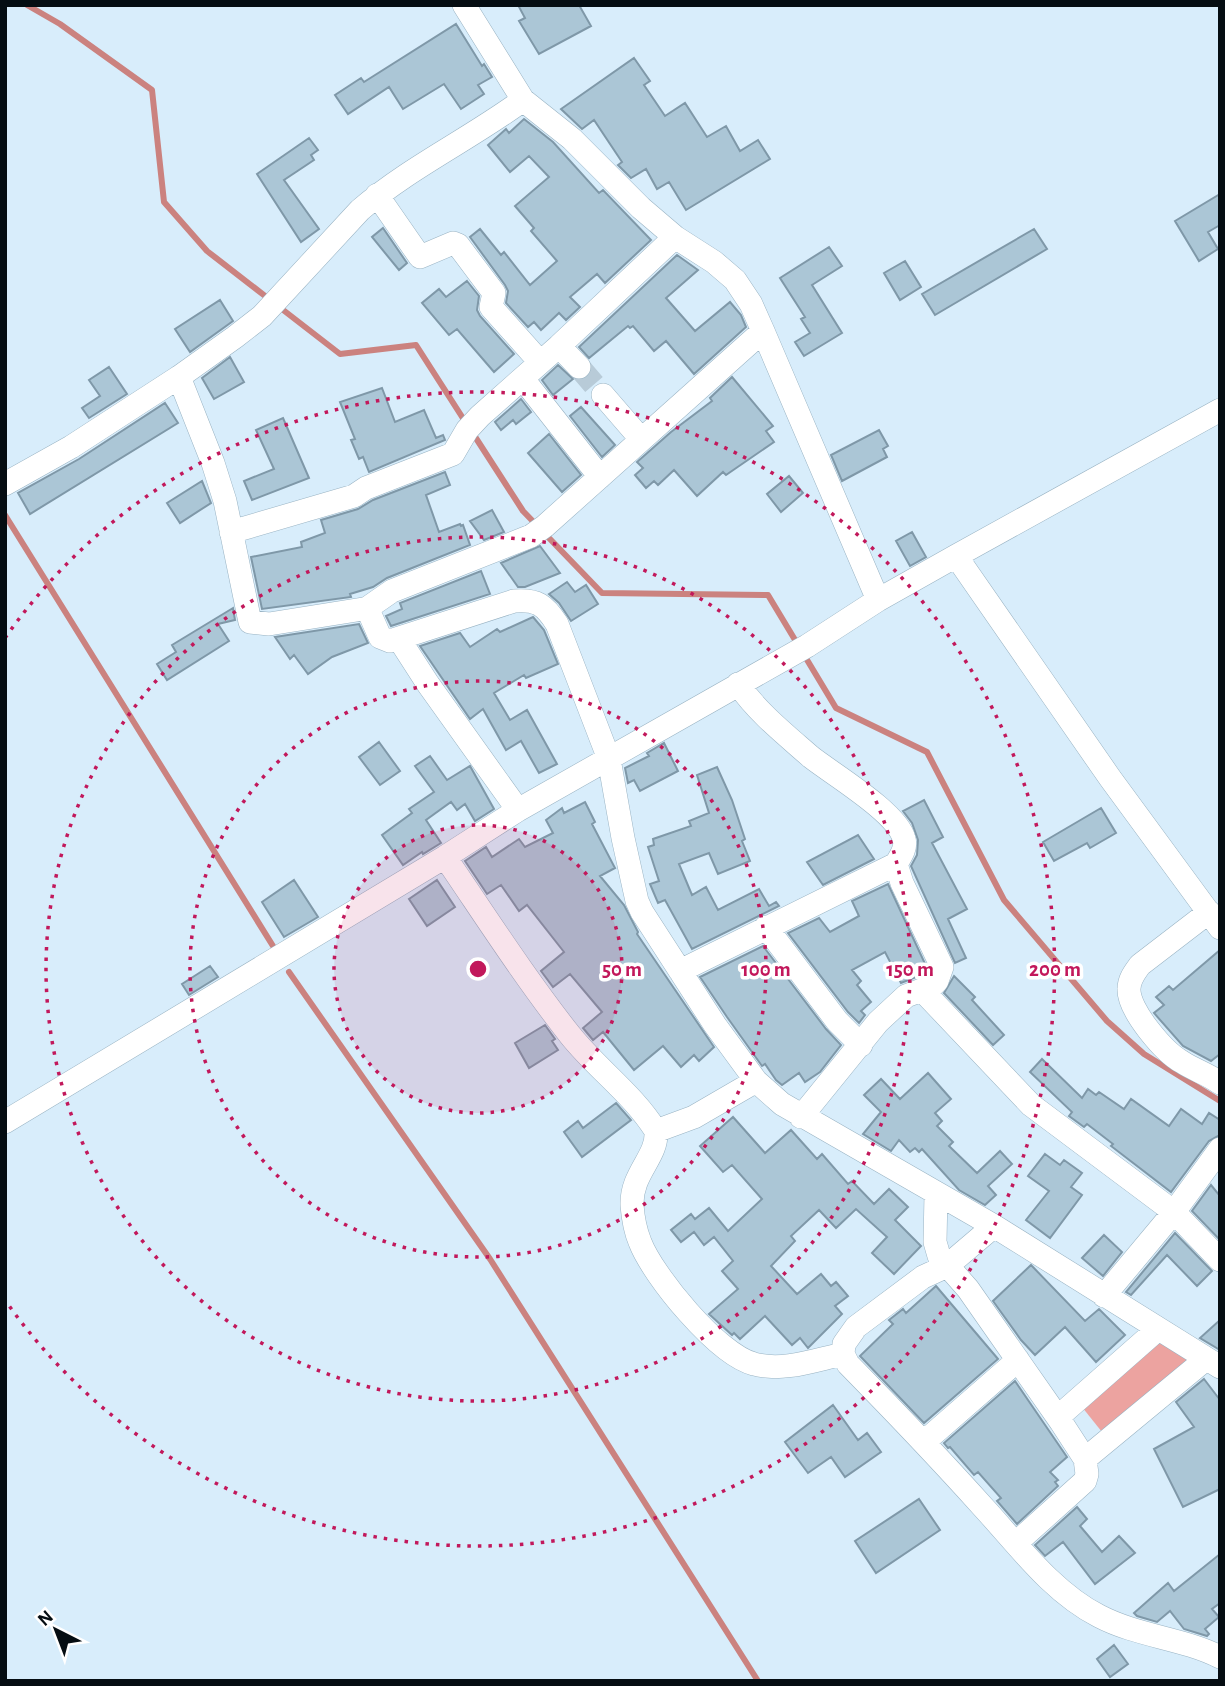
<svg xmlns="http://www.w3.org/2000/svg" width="1225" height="1686" font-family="'Alegreya Sans',sans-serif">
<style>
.green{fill:#eca3a0}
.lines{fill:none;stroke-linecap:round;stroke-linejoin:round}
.stream{stroke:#cb827f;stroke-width:6}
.building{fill:#abc6d6;stroke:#7f98a8;stroke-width:2}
.minor-tunnel{stroke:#b8cbd8;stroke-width:23;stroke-dasharray:23 11;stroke-linecap:butt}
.minor-casing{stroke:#99b3c3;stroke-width:24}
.minor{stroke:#fff;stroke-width:23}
.ring{fill:none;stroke:#c2185b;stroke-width:3.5;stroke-dasharray:3.5 7}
.centre{fill:#c2185b;stroke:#fff;stroke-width:3.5}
.ring-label{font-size:21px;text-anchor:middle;font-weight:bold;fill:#c2185b;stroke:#fff;stroke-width:7;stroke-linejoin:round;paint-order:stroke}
</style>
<rect width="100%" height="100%" fill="#d8edfb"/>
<path class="green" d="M1147,1324L1209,1362L1102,1432L1074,1397Z"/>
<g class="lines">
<path class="stream" d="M27,5L60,24L152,90L164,202L207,251L269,299
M278,306L340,354L416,345L466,423
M472,432L523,511L602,593L768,595L836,708L927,752L1004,900L1107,1021L1144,1054L1220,1101
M5,515L273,946
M289,972L490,1259L758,1681"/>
</g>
<path class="building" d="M518,5H579L591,26L539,54L519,21L525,18Z
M456,24L482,66L484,64L492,77L478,85L484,94L461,109L444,84L403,109L389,87L348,114L335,95L361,78L364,82Z
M634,58L650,81L644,85L665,116L685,103L707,137L726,126L740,151L758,140L770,159L686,210L669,182L657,189L646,169L631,178L618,165L622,162L594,120L582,129L561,109Z
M524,119L553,142L599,193L603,190L651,240L605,283L597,274L570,297L580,307L566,320L559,313L541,330L534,322L528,327L506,303L508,291L505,285L470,237L480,229L501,255L504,252L530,285L557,261L531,231L534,228L515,206L549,177L529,156L510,172L488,145L506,129L509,133Z
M309,138L318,150L311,155L314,160L284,180L319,229L301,242L257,174Z
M1220,194V225L1208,232L1218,249L1199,261L1175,221Z
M383,228L407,263L399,270L372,237Z
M1034,229L1047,249L935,315L922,294Z
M829,247L842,266L812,285L842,333L804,356L795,342L810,333L801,319L805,317L780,278Z
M677,255L698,270L666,298L695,331L730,302L741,315L746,327L694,374L666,341L654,351L633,326L630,328L628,326L589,358L579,347Z
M905,261L921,287L900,300L884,273Z
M467,281L479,296L477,310L480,316L514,354L494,372L457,329L449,335L422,303L439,289L446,297Z
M220,300L233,321L190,352L175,329Z
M230,357L244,382L214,399L202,378Z
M558,365L573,379L553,395L542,380Z
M109,367L127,394L89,418L82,408L100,396L89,380Z
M732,377L773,426L766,431L774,442L726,475L723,472L697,496L674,470L658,485L654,481L646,488L635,475L643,468L637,462L671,432L712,401L710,398Z
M382,388L395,422L424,410L436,438L443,435L445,440L369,472L363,457L359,459L351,440L355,439L340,402Z
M521,399L531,412L516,424L513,420L501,430L495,422Z
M165,403L178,423L30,514L18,493L79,459Z
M581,407L615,445L602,457L570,416Z
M283,418L309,478L252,500L244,481L274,469L256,430Z
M879,430L888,446L883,449L887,457L842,481L831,455Z
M549,434L581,475L562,492L528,453Z
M445,472L450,485L426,495L439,532L460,524L461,526L463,525L470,545L387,578L373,587L350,594L351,597L262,609L251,557L302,547L301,542L325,533L321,520L358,509L373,500Z
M789,476L803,493L781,512L767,494Z
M202,481L211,503L180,523L167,503Z
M492,510L504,532L484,540L470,521Z
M912,532L926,557L910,566L896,541Z
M540,546L560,573L525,587H518L501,563Z
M481,571L490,594L391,626L386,616L402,609L400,603Z
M567,582L575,592L586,585L598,604L571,621L559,603L549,594Z
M233,608L235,620L218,624L229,641L167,680L157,664L176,652L172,645Z
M533,617L544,630L558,664L526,678L524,675L494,693L510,720L527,710L557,764L539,773L521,741L506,750L483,709L470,719L420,646L460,633L470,647L497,629L500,632Z
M359,624L368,643L332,657L308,674L294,655L290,659L275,637Z
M379,742L400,771L380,785L359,757Z
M664,743L678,771L640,791L634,780L628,783L625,768L649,756L647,753Z
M430,756L447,780L470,766L494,809L475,821L465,804L457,810L451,802L426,820L441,843L423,854L422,852L403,865L382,835L412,813L409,809L434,792L415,766Z
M717,767L732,800L745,839L742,841L750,861L718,874L709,853L679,864L692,895L706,887L718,910L759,889L769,906L776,902L779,906L692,949L665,900L658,903L650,884L659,881L648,847L654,845L653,839L691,826L689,821L709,813L697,775Z
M924,800L943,837L932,843L967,909L948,919L966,958L955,963L911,866L917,855L918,840L912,823L903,811Z
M585,802L595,822L592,824L615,868L600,876L624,905L638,932L637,934L714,1047L699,1061L694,1055L681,1067L663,1046L634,1070L603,1032L593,1040L583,1028L602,1012L570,974L553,987L541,971L564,952L527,905L519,911L501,885L487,894L465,861L486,847L492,857L519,839L525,847L553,833L546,820L562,808L564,813Z
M1101,808L1116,833L1090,848L1087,843L1054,861L1043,842Z
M858,835L874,859L823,885L807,862Z
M294,880L318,917L284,937L262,902Z
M437,880L455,907L427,926L409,899Z
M888,884L927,968L924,974L901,983L885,952L852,970L861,981L857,985L871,1002L861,1011L865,1015L859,1023L848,1012L788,933L819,918L830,932L859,916L852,901Z
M763,946L826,1029L841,1045L820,1072L805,1082L799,1073L782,1085L776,1080L765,1064L762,1066L727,1017L700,977Z
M1220,950V1054L1211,1061L1183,1046L1154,1013L1164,1005L1156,997L1169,986L1173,990Z
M210,966L218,977L189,995L182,984Z
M954,976L975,997L972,1000L1004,1035L993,1045L944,993Z
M545,1025L555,1039L552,1041L558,1050L529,1068L515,1043Z
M1042,1059L1082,1098L1088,1089L1096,1095L1099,1092L1124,1109L1131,1099L1169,1126L1181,1109L1202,1124L1209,1113L1220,1120V1135L1209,1141L1171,1192L1111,1146L1113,1144L1087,1124L1084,1127L1069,1116L1072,1112L1030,1072Z
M928,1073L951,1099L935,1113L942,1121L937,1126L953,1142L949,1146L977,1173L1000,1151L1012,1164L988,1186L996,1195L985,1205L959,1190L922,1149L919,1152L915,1148L910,1152L899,1140L891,1151L863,1134L881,1112L864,1095L881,1079L900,1099Z
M616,1103L631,1120L582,1157L564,1132L578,1121L583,1128Z
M733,1117L765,1153L791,1130L817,1159L822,1154L848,1184L852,1181L874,1204L889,1189L908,1207L895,1220L921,1246L894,1274L872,1253L887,1237L856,1209L836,1228L819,1210L791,1236L795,1241L771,1266L797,1294L821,1274L831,1286L836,1282L848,1296L835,1306L842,1314L808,1348L800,1338L792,1345L765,1316L740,1339L734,1333L732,1335L709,1314L738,1289L722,1271L733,1261L714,1237L704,1245L694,1232L681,1242L671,1230L691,1214L695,1219L709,1208L728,1231L762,1199L732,1165L723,1172L700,1146Z
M1045,1154L1060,1165L1064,1160L1082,1173L1071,1187L1082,1195L1050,1238L1026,1220L1049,1191L1028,1176Z
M1211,1185L1220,1196V1240L1192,1211Z
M1175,1233L1212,1271L1197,1286L1167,1255L1131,1295L1126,1292Z
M1104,1235L1122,1252L1103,1276L1082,1258Z
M1031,1265L1085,1321L1099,1309L1125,1335L1096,1362L1065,1327L1035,1355L1021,1340L993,1301Z
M936,1286L998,1359L924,1423L860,1356L893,1324L889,1320L903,1309L906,1313Z
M1220,1320V1350L1200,1338Z
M1204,1379L1220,1400V1489L1183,1507L1154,1449L1194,1427L1176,1402Z
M1015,1381L1067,1457L1050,1472L1058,1480L1055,1482L1058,1486L1017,1524L997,1501L1001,1498L978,1472L974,1475L950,1447L948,1448L944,1443Z
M833,1405L858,1440L867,1433L881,1452L845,1477L831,1457L808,1473L785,1442Z
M919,1499L940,1530L876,1573L855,1541Z
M1077,1507L1087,1519L1080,1526L1102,1552L1119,1536L1135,1553L1095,1584L1063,1542L1045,1556L1035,1545Z
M1220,1554V1603L1212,1609L1219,1617L1205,1629L1209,1634L1207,1636L1184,1629L1170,1611L1157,1622L1137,1616L1134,1613L1168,1583L1174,1591Z
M1114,1645L1128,1664L1110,1677L1097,1659Z"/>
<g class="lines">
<path class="minor-tunnel" d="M579,367L603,395"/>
<g class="minor-casing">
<path id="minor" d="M464,5L523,100L572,139L641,208L675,237L714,262L735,280L751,304L763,331L878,600
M377,195L420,257L453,243L458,245L494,293L491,307L540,362
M559,346L579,367
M179,377L213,463L225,501L250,622L269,624L363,609L369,612L380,637L390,641L514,601C537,599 545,605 557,624L609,759L623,838L637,901L642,912L715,1025L756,1081L782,1104L994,1226L1220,1367
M523,379L600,477
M603,395L641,439
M5,484L71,447L179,377L235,337L262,316L360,210C410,167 470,139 523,100
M231,532L354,496L366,488L453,454L467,430L480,416L559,346L675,237
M956,556L1110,778L1220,928
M366,609L392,591L531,536L545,526L763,331
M399,639L428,684L518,810
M738,684C757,712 786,735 811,757C834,775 898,813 904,839C907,848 900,857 896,864L902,883L942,967L937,981L932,986L906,996L878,1022L801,1117
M445,857C486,917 525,978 570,1035C597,1069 633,1094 656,1131C658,1157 631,1173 632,1205C633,1218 635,1230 640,1242C653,1276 718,1355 754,1364C783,1372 815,1360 843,1354L848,1364C894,1411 939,1458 983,1507C1018,1545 1052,1592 1099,1616C1137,1636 1182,1638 1220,1657
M1209,912L1140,965C1135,972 1129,979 1129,989C1128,1010 1164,1052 1182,1062C1194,1070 1208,1074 1220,1083
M766,927L837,1021L861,1045
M680,971L896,864
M922,990L1031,1105L1174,1212L1220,1260
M5,1122L445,857L518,810L807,646L878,600L956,556L1220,410
M656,1131L694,1117L756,1081
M936,1194L935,1242L939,1256L968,1289L1061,1422L1085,1459L1087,1474L1085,1481L1016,1543
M1104,1296L1174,1212L1220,1149
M843,1354L844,1344L856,1327L923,1277L947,1266L994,1226
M1058,1417L1158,1329
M924,1442L1018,1360
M1085,1459L1206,1359"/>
</g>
<use href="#minor" class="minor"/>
</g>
<circle cx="478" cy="969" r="144" fill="#c2185b" fill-opacity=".12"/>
<g class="ring">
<circle cx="478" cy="969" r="144"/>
<circle cx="478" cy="969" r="288"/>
<circle cx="478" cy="969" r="432"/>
<path d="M5 638A577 577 0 1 1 5 1300"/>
</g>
<circle cx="478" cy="969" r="10" class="centre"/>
<g class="ring-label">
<text x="622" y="976">50 m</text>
<text x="766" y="976">100 m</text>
<text x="910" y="976">150 m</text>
<text x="1055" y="976">200 m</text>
</g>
<rect width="1225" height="1686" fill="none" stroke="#050d12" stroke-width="14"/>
<g transform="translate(56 1630) rotate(318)" stroke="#ffffff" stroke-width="5" paint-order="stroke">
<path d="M0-5L12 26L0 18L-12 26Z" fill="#050d12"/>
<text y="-10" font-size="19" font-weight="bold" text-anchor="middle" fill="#050d12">N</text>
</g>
</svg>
